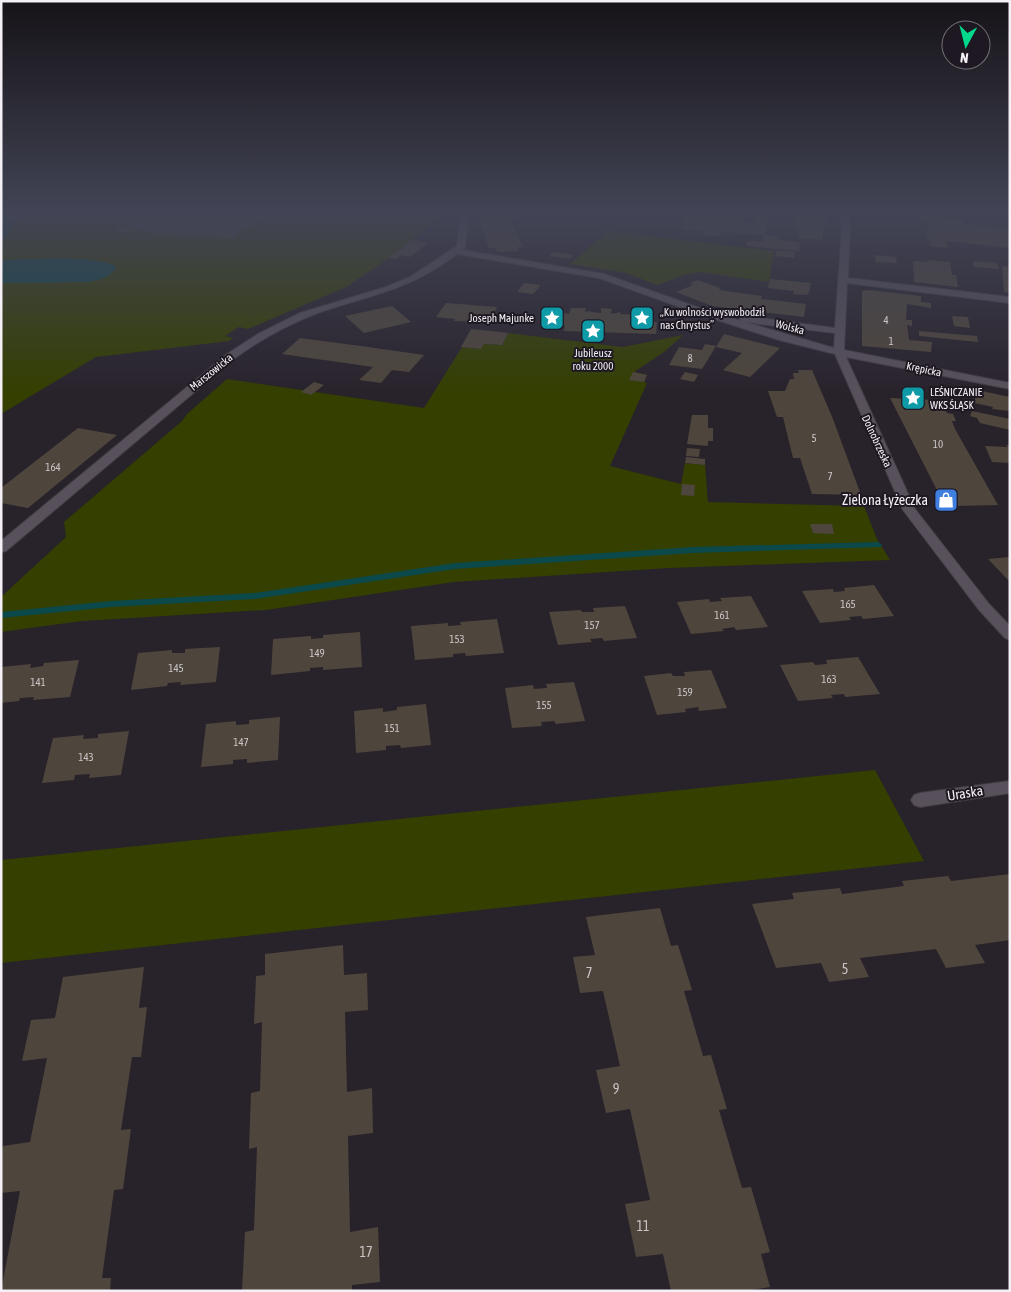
<svg xmlns="http://www.w3.org/2000/svg" width="1011" height="1292" font-family="'Asap Condensed',sans-serif">
<style>
.green{fill:#343f00}
.water{fill:#0c494a}
.lines{fill:none;stroke-linecap:round;stroke-linejoin:round}
.stream{fill:#0c494a;fill-rule:evenodd}
.building{fill:#4e463c}
.minor-casing{stroke:#433d46;stroke-width:2}
.minor{fill:#58515c;fill-rule:evenodd}
.labels{text-anchor:middle;stroke-width:4;stroke-linejoin:round;paint-order:stroke}
.far-poi-label{font-size:11px;fill:#f3eff5;stroke:#1e1822;text-anchor:start}
.number-label{font-size:11px;fill:#cac5c7}
.far-street-label{font-size:11px;fill:#f3eff5;stroke:#1e1822}
.poi-label{font-size:14px;fill:#f3eff5;stroke:#1e1822;text-anchor:end}
.street-label{font-size:14px;fill:#f3eff5;stroke:#1e1822}
.near-number-label{font-size:14px;fill:#cac5c7}
</style>
<rect width="100%" height="100%" fill="#28222b"/>
<path class="green" d="M1,213H428L442,216L389,258L346,287L248,329L239,327L225,336L233,338L229,341L96,357L1,414Z
M608,231L774,251L769,282L700,272L684,275L657,285L626,273L570,264Z
M508,333L623,347L683,335L664,352L634,372L647,375L644,382L647,383L610,466L681,484L685,463L705,465L708,502L864,506L877,539L890,560L669,568L454,582L266,610L82,621L1,632V597L66,537L64,522L182,421L187,414L227,379L424,408L462,347L480,349L484,344L502,345Z
M875,770L924,861L1,963V860Z"/>
<path class="water" d="M1,213H24V216L11,228L1,244Z
M1,260C31,260 92,254 117,267C109,278 100,280 87,282L1,283Z"/>
<g class="lines">
<path class="stream" d="M878,542L882,545L881,547L693,553L455,569L255,599L111,607L1,618V612L111,601L255,593L455,563L693,547Z"/>
</g>
<path class="building" d="M147,213H268L233,238L194,235L180,237L174,236L173,233L158,235L152,234V232L133,230L122,233L114,231L118,227L128,226Z
M484,213H514L512,215L515,217L507,222L512,223L523,247H517L518,251L497,252L495,248H489L479,219Z
M714,213H746L743,222L753,223L755,216L769,218L764,235L721,232L719,236H717L702,235L703,231L681,229L686,215L713,217Z
M796,213H827L822,240L797,238L799,227L793,226Z
M919,215L964,220V224L1010,229V248L947,241V248L930,246V240L927,239L928,223L919,222Z
M764,235L780,236L779,240L800,242L799,251L746,246L748,241L761,242Z
M412,240L428,243L410,257L401,255L396,259L389,258Z
M777,250L795,252L794,258L775,256Z
M554,252L574,255L570,259L549,256Z
M875,255L896,257L897,263L876,262Z
M928,260L950,262L952,275H956L958,287L914,282L913,261L928,262Z
M973,261L997,263L999,269L974,267Z
M1002,266L1010,267V293L1004,292Z
M770,279L811,283L809,292L807,295L793,294L794,291L768,288Z
M698,280L720,288L719,290L762,296L761,299L806,304L804,317L712,306L676,292L693,285L690,283Z
M524,283L541,285L533,294L517,292Z
M869,290L921,296V302L931,303V308L907,304L906,320H912V326L907,325L909,340L932,342L931,352L862,346V291Z
M446,303L497,307L490,322L454,321L455,319L436,317Z
M392,306L411,322L364,333L345,316Z
M571,308H586L585,312L591,311V312L601,313V308L612,309L611,314L621,312L620,314L645,315L641,317V321L657,322L656,334L564,331L565,326L553,325L555,324L550,321L553,315L561,312L569,314Z
M952,316L968,317L970,328L954,326Z
M471,329L491,331L508,333L502,345L484,344L481,349L461,347Z
M919,331L977,336L978,342L919,336Z
M724,334L780,348L750,377L723,370L742,353L716,347Z
M300,338L361,346L424,355L409,372L392,370L381,383L359,380L373,367L282,354Z
M705,344L716,346L702,369L669,365L679,347L702,350Z
M798,370H812L833,419L861,495L812,494L800,458H793L783,417H777L768,391H785L790,379H794L793,373H799Z
M633,372L647,375L644,382L629,380Z
M685,372L698,375L694,382L680,379Z
M314,382L324,385L311,395L301,392Z
M977,390L1010,397V411L992,409L993,407L974,403Z
M890,398L935,400L940,402L947,413L953,414L956,421H952L955,429L998,505L952,506L943,502Z
M972,411L1010,419V430L980,423L977,418L970,416Z
M692,415H708V428H713V441H708V446L687,444Z
M78,428L117,435L28,508L1,503V488Z
M1006,445H1010V463L992,462L985,446L1008,447Z
M687,448L700,449L699,457L686,456Z
M686,457L705,459V465L685,463Z
M682,484L695,485L694,496L681,495Z
M810,524H832L834,534L813,533Z
M1010,557V582L988,559Z
M874,585L894,616L863,619L861,616L849,617L851,620L820,623L802,591L833,589L834,592L845,591L844,588Z
M751,596L768,627L736,630L734,627L722,629L724,631L691,634L677,602L709,599L710,602L722,601L720,598Z
M625,606L637,638L604,641L602,638L590,639L592,642L558,645L549,612L581,610L582,612H594L593,608Z
M497,619L504,653L466,656L465,653L453,654V657L415,660L411,626L448,623V626L461,625L460,622Z
M360,632L362,667L323,670V667L310,668V671L271,675L273,639L311,636V639L323,638V635Z
M220,647L216,682L180,685L181,682L168,683L167,686L131,690L138,653L172,650V653H185V649Z
M858,657L880,694L845,697L844,694L831,695L833,698L798,701L780,665L813,662L815,665L827,664L826,660Z
M79,660L70,697L33,700L34,697L20,698L19,701L1,703V667L31,664L30,668L43,666L44,663Z
M711,670L727,708L699,711L698,707L685,709L686,712L657,715L644,676L671,673L673,676H685L684,672Z
M574,682L585,721L556,724L554,721L541,722L542,726L512,728L505,688L533,685L534,689L547,688L546,684Z
M426,704L431,745L401,748L400,745L386,746V750L356,753L354,711L383,708V712L397,710V707Z
M280,717L278,760L247,763V759L233,760V764L201,767L206,724L236,721V725L249,724V720Z
M129,731L121,775L89,778L90,774L75,775L74,780L42,783L53,738L84,735L83,739L98,738V734Z
M1010,874V940L975,945L985,963L946,968L936,949L860,958L869,977L829,982L821,963L776,968L752,904L794,899L792,893L840,888L842,894L904,886L902,881L948,876L951,881Z
M660,908L671,946L678,945L692,990L684,991L703,1056L711,1055L727,1109L719,1110L742,1188L751,1187L770,1252L761,1254L770,1287L745,1291H671L663,1254L636,1257L625,1204L650,1200L630,1109L606,1113L596,1070L620,1066L603,991L580,993L573,957L595,955L586,917Z
M343,945L344,975L367,973L368,1010L345,1012L347,1092L372,1088L373,1133L348,1136L350,1232L378,1227L380,1282L352,1285V1291H242L245,1232L254,1230L257,1147L249,1149L251,1093L260,1091L262,1022L254,1024L256,976L265,975V954Z
M144,967L139,1008L147,1007L141,1057H132L121,1130L131,1129L123,1189L114,1190L102,1278H111L110,1291H1L20,1191L1,1193V1155L3,1146L30,1142L47,1058L22,1061L31,1020L55,1018L63,977Z"/>
<g class="lines">
<g class="minor-casing">
<path id="minor" d="M465,213H473L468,220L465,247L463,250L604,274L711,312L834,348L835,333L744,322L739,319L744,316L835,328L842,227L840,213H848L850,227L848,278L1010,297V303L847,283L844,350L1010,383V389L846,357L915,509L989,604L1010,626V640L1005,638L979,610L903,510L835,354L779,340L705,316L599,278L457,254C408,291 373,294 318,313C288,324 260,340 235,358L6,551L1,552V541L227,354L258,334L300,313L386,287L410,277L457,246L460,220Z
M1010,781V793L920,807L914,805L911,800L914,795L920,793Z"/>
</g>
<use href="#minor" class="minor"/>
</g>
<linearGradient id="sky" x2="0" y2="1"><stop stop-color="#161318"/><stop offset="0.54" stop-color="#424455"/><stop offset="1" stop-color="#424455" stop-opacity="0"/></linearGradient>
<rect width="1011" height="394" fill="url(#sky)"/>
<defs>
<g id="sight-square" transform="scale(1.25)"><rect x="-9" y="-9" width="18" height="18" rx="4" fill="#0f9aa8" stroke="#1e1822"/><path d="M0-6L1.8-2.2L6-1.7L2.9 1.2L3.7 5.4L0 3.3L-3.7 5.4L-2.9 1.2L-6-1.7L-1.8-2.2Z" fill="#fff"/></g>
<g id="shop-square" transform="scale(1.25)"><rect x="-9" y="-9" width="18" height="18" rx="4" fill="#3f7fe0" stroke="#1e1822"/><path d="M-5-2.5h2.3a2.7 3.5 0 0 1 5.4 0H5L5.5 6h-11ZM-1.5-2.5h3a1.5 2.3 0 0 0-3 0Z" fill="#fff"/></g>
</defs>
<g fill-rule="evenodd">
<use href="#sight-square" x="552" y="318"/>
<use href="#sight-square" x="642" y="318"/>
<use href="#sight-square" x="593" y="331"/>
<use href="#sight-square" x="913" y="398"/>
<use href="#shop-square" x="946" y="500"/>
</g>
<g class="labels">
<g class="far-poi-label">
<text x="660" y="316">„Ku wolności wyswobodził<tspan x="660" dy="13">nas Chrystus”</tspan></text>
<text x="534" y="322" text-anchor="end">Joseph Majunke</text>
<text x="593" y="357" text-anchor="middle">Jubileusz<tspan x="593" dy="13">roku 2000</tspan></text>
<text x="930" y="396">LEŚNICZANIE<tspan x="930" dy="13">WKS ŚLĄSK</tspan></text>
</g>
<g class="number-label">
<text x="886" y="324">4</text>
<text x="891" y="345">1</text>
<text x="690" y="362">8</text>
<text x="814" y="442">5</text>
<text x="938" y="448">10</text>
<text x="53" y="471">164</text>
<text x="830" y="480">7</text>
<text x="848" y="608">165</text>
<text x="722" y="619">161</text>
<text x="592" y="629">157</text>
<text x="457" y="643">153</text>
<text x="317" y="657">149</text>
<text x="176" y="672">145</text>
<text x="829" y="683">163</text>
<text x="38" y="686">141</text>
<text x="685" y="696">159</text>
<text x="544" y="709">155</text>
<text x="392" y="732">151</text>
<text x="241" y="746">147</text>
<text x="86" y="761">143</text>
</g>
<g class="far-street-label">
<text transform="translate(790 327) rotate(15)" y="4">Wolska</text>
<text transform="translate(924 369) rotate(12)" y="4">Krępicka</text>
<text transform="translate(211 372) rotate(-39)" y="4">Marszowicka</text>
<text transform="translate(877 441) rotate(65)" y="4">Dolnobrzeska</text>
</g>
<g class="poi-label">
<text x="928" y="505">Zielona Łyżeczka</text>
</g>
<g class="street-label">
<text transform="translate(965 793) rotate(-9)" y="5">Uraska</text>
</g>
<g class="near-number-label">
<text x="845" y="974">5</text>
<text x="589" y="978">7</text>
<text x="616" y="1094">9</text>
<text x="643" y="1231">11</text>
<text x="366" y="1257">17</text>
</g>
</g>
<rect width="1011" height="1292" fill="none" stroke="#f3eff5" stroke-width="5"/>
<g transform="translate(966 45) rotate(187)"><circle r="24" fill="#1e1822" stroke="#736e76"/>
<path d="M0-4L9 19L0 12L-9 19Z" fill="#00d98c"/>
<text y="-8" font-size="14" font-weight="bold" text-anchor="middle" fill="#f3eff5">N</text>
</g>
</svg>
